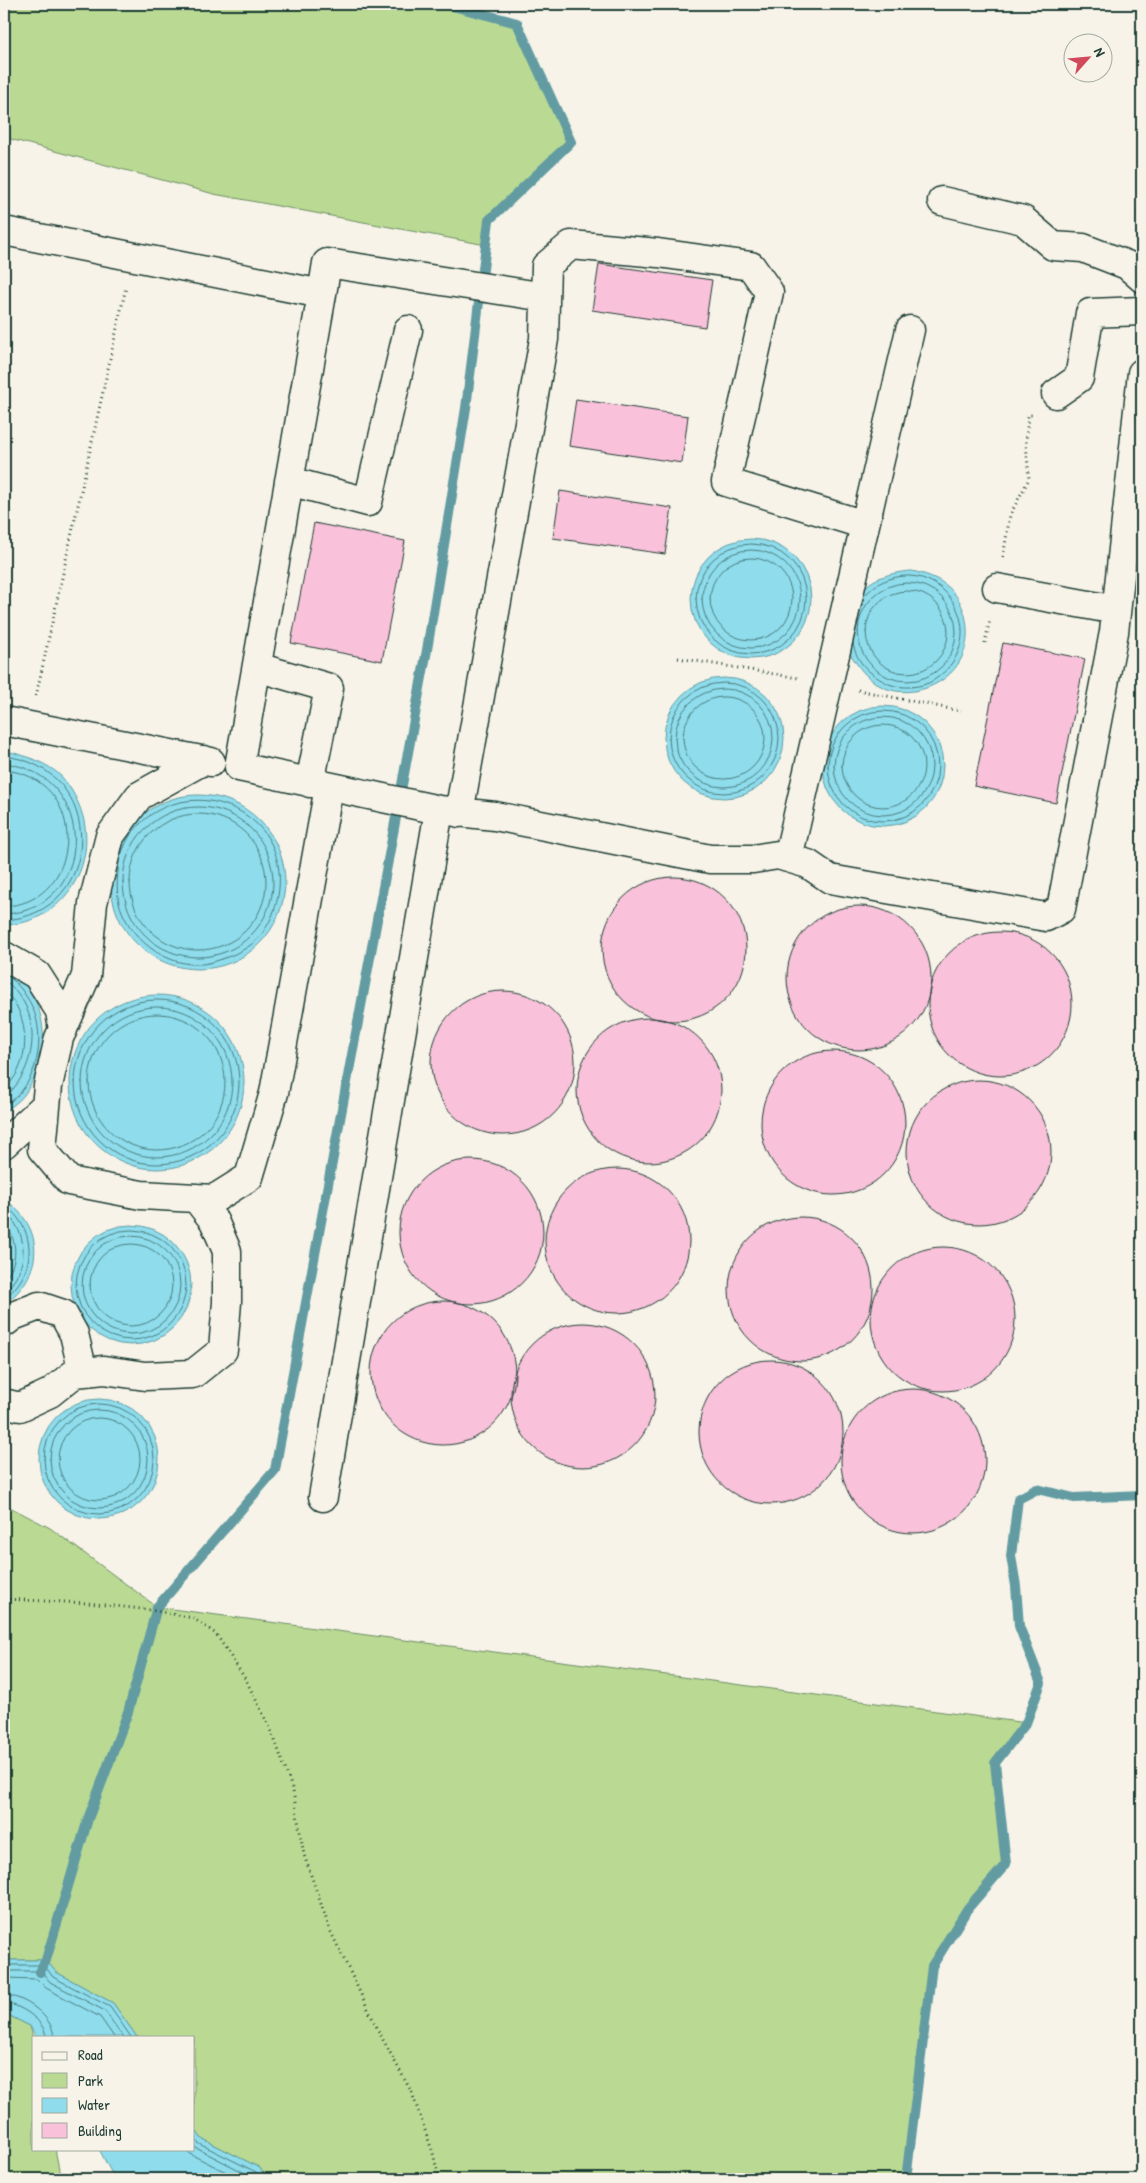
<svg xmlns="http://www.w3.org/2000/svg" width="1146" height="2183" font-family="'Patrick Hand',sans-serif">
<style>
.green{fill:#bada93;stroke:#6c8c64}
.water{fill:#8edcec;stroke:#629ca2}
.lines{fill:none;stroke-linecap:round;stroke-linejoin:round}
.shore{stroke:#4b7d7e;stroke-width:1}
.stream{stroke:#629ca2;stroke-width:10}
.building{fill:#f9c1da;stroke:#1f3d34}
.minor-casing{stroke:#1f3d34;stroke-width:31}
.path{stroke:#1f3d34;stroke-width:3;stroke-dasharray:1 4;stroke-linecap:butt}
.minor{stroke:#f7f3e8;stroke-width:28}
</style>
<rect width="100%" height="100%" fill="#f7f3e8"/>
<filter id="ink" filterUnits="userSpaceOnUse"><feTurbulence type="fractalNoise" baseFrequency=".02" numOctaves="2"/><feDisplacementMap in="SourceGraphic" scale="10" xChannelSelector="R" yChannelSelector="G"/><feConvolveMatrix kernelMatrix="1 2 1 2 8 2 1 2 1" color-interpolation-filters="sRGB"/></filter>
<g filter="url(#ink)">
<path class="green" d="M6,4H445L517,23L571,142L489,220L486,245L214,194L10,139L4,76Z
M4,1504L50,1528L157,1607L1026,1723L995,1763L1006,1864L968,1908L932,1966L906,2179H266L260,2168L201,2138L194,2127V2037H137L113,2003L56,1972L46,1960H4Z
M4,2013L30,2026L34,2041V2149H55L61,2179H4Z"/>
<path class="water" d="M691 599a60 60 0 1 1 120 0a60 60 0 1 1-120 0Z
M912,571C925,574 936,577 947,586C967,602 973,636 961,659C946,689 900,703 873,681C862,673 856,663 849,652C851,641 856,600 860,594C869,577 895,572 912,571Z
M664 738a60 60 0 1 1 120 0a60 60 0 1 1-120 0Z
M823 766a60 60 0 1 1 120 0a60 60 0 1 1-120 0Z
M7,751C25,756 40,760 55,771C66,779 74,793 79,805C102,860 65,924 4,925V752Z
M111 882a87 87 0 1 1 174 0a87 87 0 1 1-174 0Z
M4,967C50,995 54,1053 24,1095C19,1102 10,1107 4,1113Z
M70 1082a87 87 0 1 1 174 0a87 87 0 1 1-174 0Z
M4,1199C46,1227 44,1276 4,1304Z
M71 1285a60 60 0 1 1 120 0a60 60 0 1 1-120 0Z
M39 1459a60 60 0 1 1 120 0a60 60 0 1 1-120 0Z
M4,1960H46L56,1972L113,2003L137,2037H36L30,2026L4,2013Z
M194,2127L201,2138L260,2168L266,2179H118L111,2172L99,2149H194Z"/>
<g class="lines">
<path class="shore" d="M696 599a55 55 0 1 1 110 0a55 55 0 1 1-110 0Z
M702 599a49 49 0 1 1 98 0a49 49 0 1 1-98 0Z
M710 599a41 41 0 1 1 82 0a41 41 0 1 1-82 0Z
M858 632a49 49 0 1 1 98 0a49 49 0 1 1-98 0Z
M866 632a41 41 0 1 1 82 0a41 41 0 1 1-82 0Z
M853,643C856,663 872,676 889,684C902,689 922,688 934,680C998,637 941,549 878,584C873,587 868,592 864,596
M669 738a55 55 0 1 1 110 0a55 55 0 1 1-110 0Z
M675 738a49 49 0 1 1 98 0a49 49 0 1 1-98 0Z
M683 738a41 41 0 1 1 82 0a41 41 0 1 1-82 0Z
M828 766a55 55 0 1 1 110 0a55 55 0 1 1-110 0Z
M834 766a49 49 0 1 1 98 0a49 49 0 1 1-98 0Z
M842 766a41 41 0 1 1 82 0a41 41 0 1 1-82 0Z
M4,756C108,767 105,915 4,920
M4,763C101,775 95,911 4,914
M4,770C11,771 19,772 26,775C91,802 75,905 4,906
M123 882a75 75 0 1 1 150 0a75 75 0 1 1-150 0Z
M130 882a68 68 0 1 1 136 0a68 68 0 1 1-136 0Z
M119,862C117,879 115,897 123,914C138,948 181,975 219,960C234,955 251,948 261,935C287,901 287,847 251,819C215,790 161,795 133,832C127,838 124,848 121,855
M4,980C44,1008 39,1069 4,1098
M4,990C8,995 13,1000 16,1005C30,1031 28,1069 4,1089
M75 1082a82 82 0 1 1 164 0a82 82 0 1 1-164 0Z
M82 1082a75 75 0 1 1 150 0a75 75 0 1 1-150 0Z
M89 1082a68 68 0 1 1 136 0a68 68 0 1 1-136 0Z
M4,1106C9,1102 15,1099 19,1094C42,1069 46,1024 26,996C22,989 16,983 11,978
M4,1205C38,1228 37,1275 4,1298
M4,1212C30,1230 29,1273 4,1291
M4,1222C19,1242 18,1262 4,1281
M76 1285a55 55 0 1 1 110 0a55 55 0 1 1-110 0Z
M82 1285a49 49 0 1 1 98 0a49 49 0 1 1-98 0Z
M90 1285a41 41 0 1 1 82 0a41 41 0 1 1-82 0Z
M44 1459a55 55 0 1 1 110 0a55 55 0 1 1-110 0Z
M50 1459a49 49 0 1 1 98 0a49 49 0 1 1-98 0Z
M58 1459a41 41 0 1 1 82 0a41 41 0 1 1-82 0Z
M4,1965H44L53,1977L110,2007L131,2037
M4,1971H41L50,1982L105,2011L123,2037
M4,1978L37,1979L46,1988L100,2017L114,2037
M4,1995C24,1996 53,2016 54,2037
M4,2003C19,2004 45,2020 46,2037
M194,2137L198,2143L256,2172L261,2179
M194,2147L251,2176L253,2179
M185,2149L192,2155L240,2179"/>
<path class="stream" d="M1142,214V217
M40,1972L46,1960L88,1819L128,1712L157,1607L275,1470L427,650L466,408L489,220L571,142L517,23L445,4
M906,2179L932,1966L968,1908L1006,1864L995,1763L1026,1723L1041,1683L1019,1626L1016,1586L1011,1556L1018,1499L1037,1489L1074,1498L1142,1495"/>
</g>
<path class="building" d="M599,264L712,280L705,327L592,310Z
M576,399L688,416L682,463L569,446Z
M560,491L672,508L665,554L553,538Z
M314,523L405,541L382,661L291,643Z
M1003,643L1085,659L1056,803L974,786Z
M602 949a72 72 0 1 1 144 0a72 72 0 1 1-144 0Z
M787 978a72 72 0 1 1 144 0a72 72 0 1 1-144 0Z
M928 1004a72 72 0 1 1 144 0a72 72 0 1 1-144 0Z
M431 1063a72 72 0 1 1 144 0a72 72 0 1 1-144 0Z
M577 1090a72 72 0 1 1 144 0a72 72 0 1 1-144 0Z
M761 1123a72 72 0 1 1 144 0a72 72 0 1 1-144 0Z
M907 1152a72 72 0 1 1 144 0a72 72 0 1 1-144 0Z
M399 1232a72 72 0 1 1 144 0a72 72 0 1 1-144 0Z
M545 1241a72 72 0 1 1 144 0a72 72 0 1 1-144 0Z
M729 1289a72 72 0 1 1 144 0a72 72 0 1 1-144 0Z
M871 1319a72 72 0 1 1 144 0a72 72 0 1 1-144 0Z
M371 1373a72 72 0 1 1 144 0a72 72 0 1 1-144 0Z
M511 1395a72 72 0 1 1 144 0a72 72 0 1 1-144 0Z
M699 1432a72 72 0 1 1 144 0a72 72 0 1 1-144 0Z
M841 1461a72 72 0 1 1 144 0a72 72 0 1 1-144 0Z"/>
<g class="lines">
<g class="minor-casing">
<path id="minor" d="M942,201L1023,220L1053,246L1083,248L1127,265L1142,278
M4,231L322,294L239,767L439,810L495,816L710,859H753L778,855L808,864L830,879L1046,917L1061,909L1114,632L1142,373
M322,294L327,263L545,297
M1056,394L1079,378L1090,313L1142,311
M289,481L368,502L408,330
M997,588L1116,610
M257,667L329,688L310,783
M4,721L211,762
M204,760L139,796L110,836L93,903L86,976L59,1038L48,1086L42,1149L69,1181L141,1195L214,1199L249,1177L274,1093L329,787
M459,813L544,339L546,266L571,245L658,253L751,266L769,292L726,482L865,525
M788,858L910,330
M4,956L37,975L60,1011L63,1030
M4,1144L46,1105
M4,1323L13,1316L39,1306L63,1314L74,1334L83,1372
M4,1403L20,1407L50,1393L75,1373L104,1370L145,1376L193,1374L223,1350L227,1302V1251L214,1221L196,1198
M323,1497L439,810"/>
</g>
<path class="path" d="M1003,557L1010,515L1029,479L1026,443L1028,415H1032
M985,643L990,619
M678,658L798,678
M858,690L961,711
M36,696L126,287
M4,1599L87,1603L151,1610L193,1618L216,1634L246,1680L272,1732L293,1791L304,1855L330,1930L381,2036L412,2093L433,2153L439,2179"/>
<use href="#minor" class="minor"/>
</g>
</g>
<rect width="1146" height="2183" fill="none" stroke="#f7f3e8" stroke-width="20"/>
<rect x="10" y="10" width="1126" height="2163" fill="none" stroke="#1f3d34" stroke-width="2" filter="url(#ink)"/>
<rect x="32" y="2036" width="162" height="115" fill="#f7f3e8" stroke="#a1aaa0"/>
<rect x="42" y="2052" width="25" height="8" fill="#f7f3e8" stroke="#a1aaa0"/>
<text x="78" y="2060" font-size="15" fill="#1f3d34">Road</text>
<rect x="42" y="2073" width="25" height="15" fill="#bada93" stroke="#a1aaa0"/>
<text x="78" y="2086" font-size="15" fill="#1f3d34">Park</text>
<rect x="42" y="2098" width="25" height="15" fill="#8edcec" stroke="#a1aaa0"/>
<text x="78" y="2110" font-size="15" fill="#1f3d34">Water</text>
<rect x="42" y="2123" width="25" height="15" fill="#f9c1da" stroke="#a1aaa0"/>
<text x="78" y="2136" font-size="15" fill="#1f3d34">Building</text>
<g transform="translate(1088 58) rotate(63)"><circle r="24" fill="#f7f3e8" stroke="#a1aaa0"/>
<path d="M0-4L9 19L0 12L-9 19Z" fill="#d1495b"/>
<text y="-8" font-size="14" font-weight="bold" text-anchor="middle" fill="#1f3d34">N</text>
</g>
</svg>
